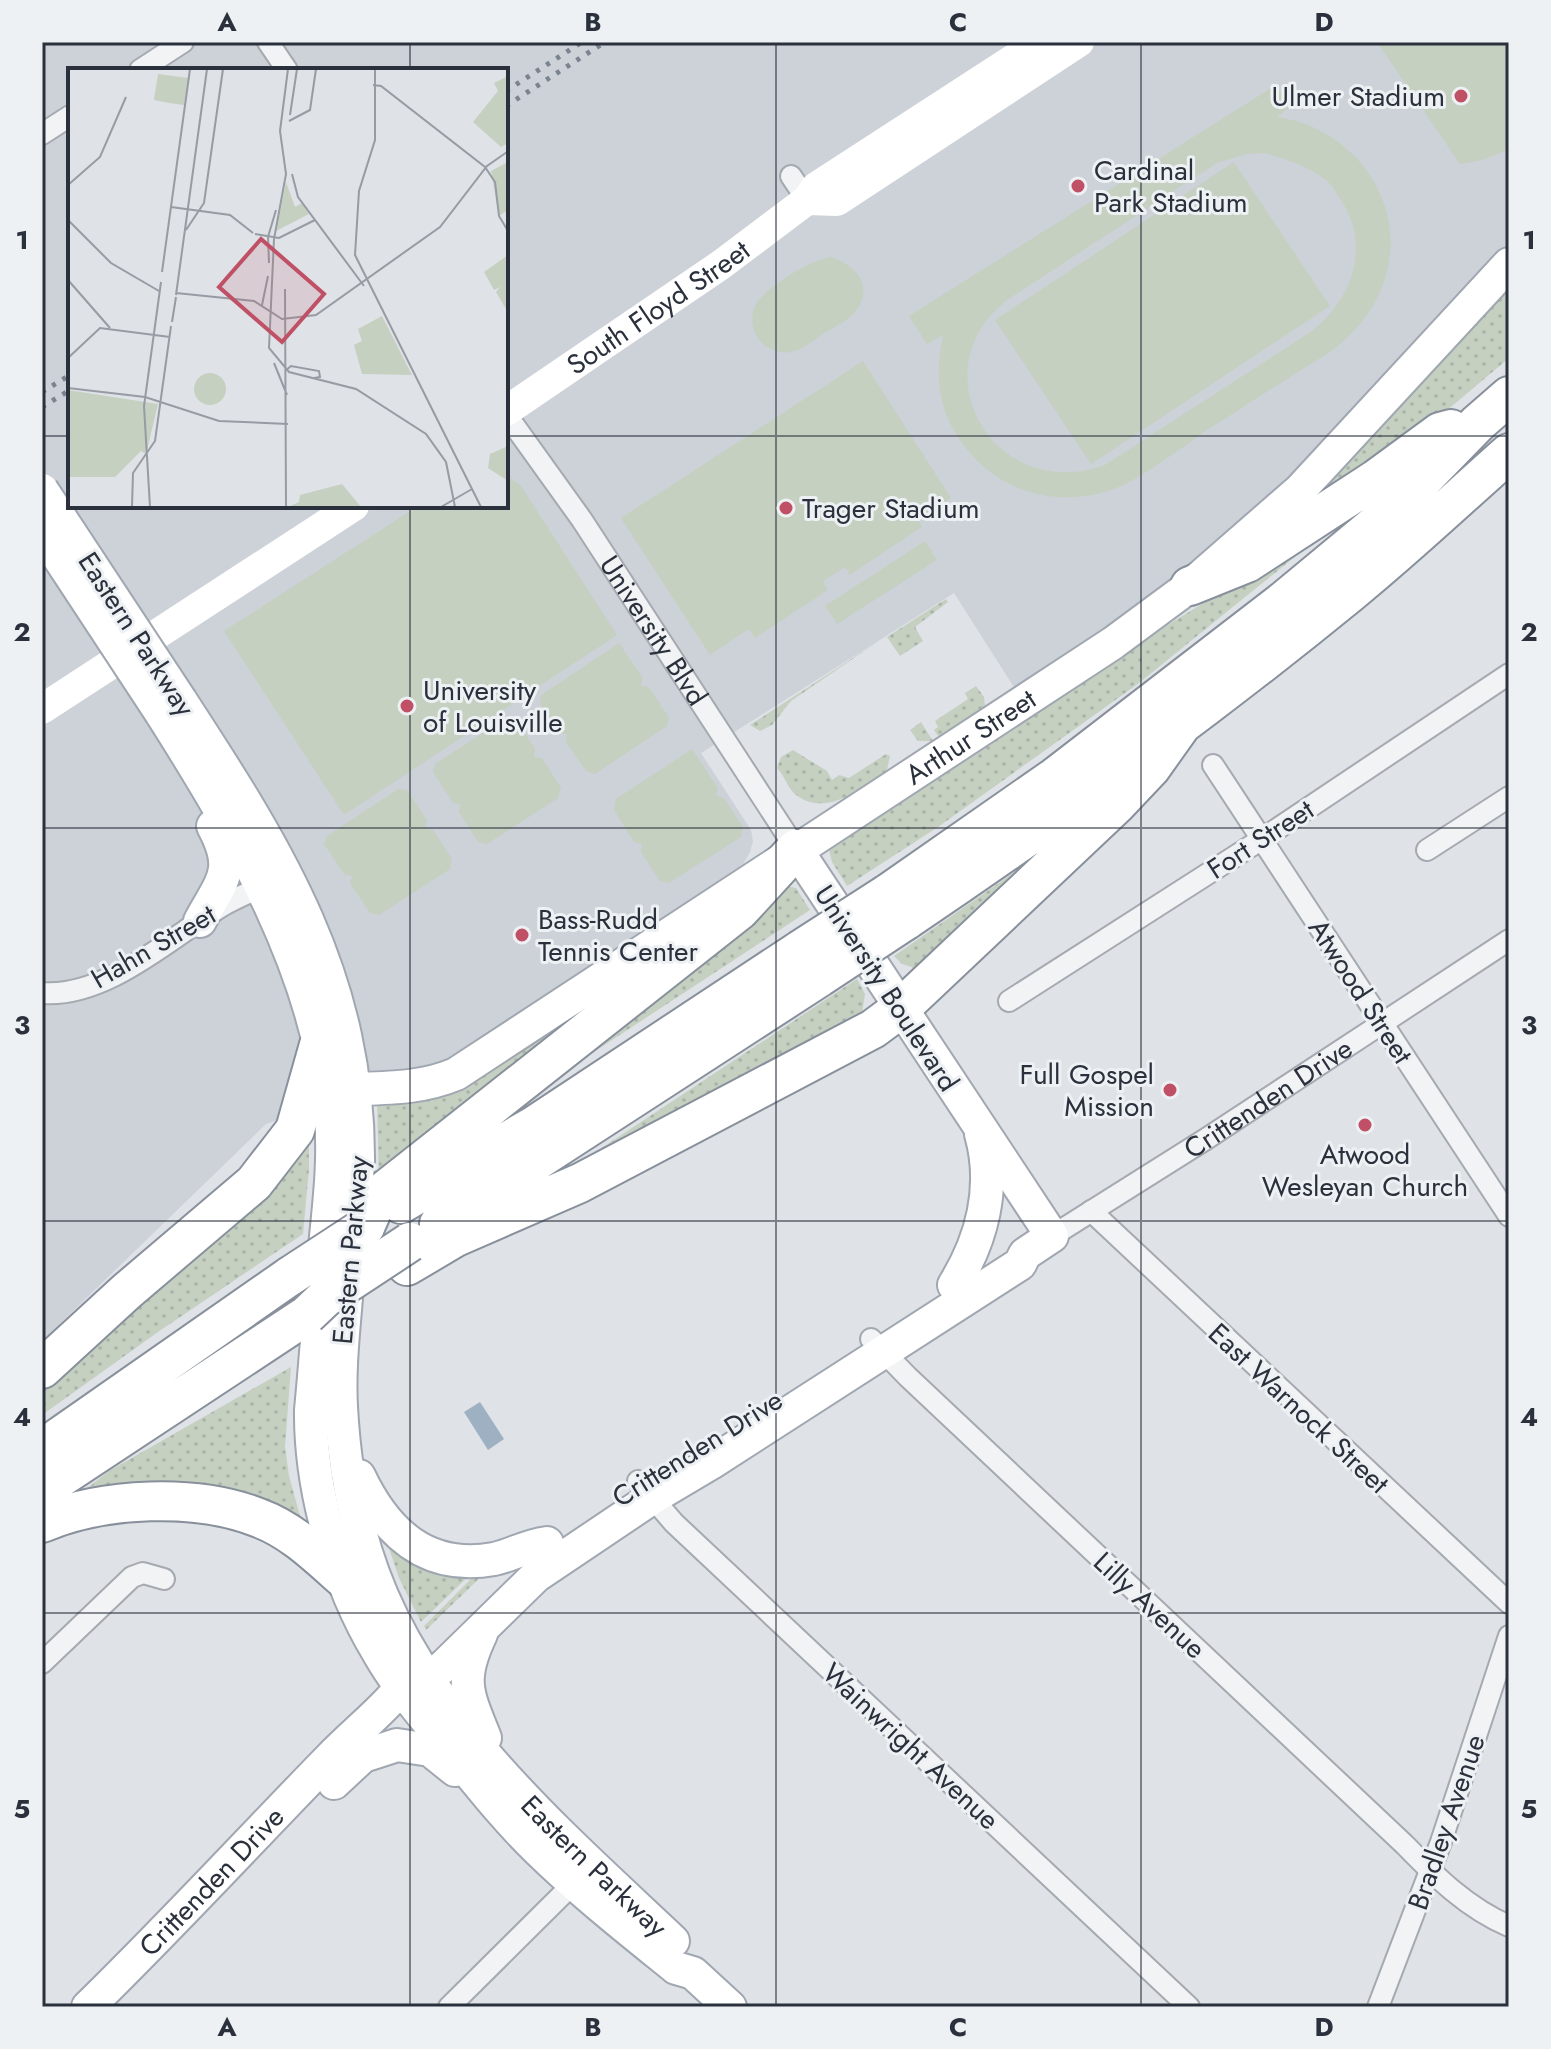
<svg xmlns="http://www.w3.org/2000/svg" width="1551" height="2049" font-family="Jost,sans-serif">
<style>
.built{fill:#cdd1d8;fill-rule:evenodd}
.grass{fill:url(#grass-dots)}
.green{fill:#c5d0c1;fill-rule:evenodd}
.water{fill:#9db1c3}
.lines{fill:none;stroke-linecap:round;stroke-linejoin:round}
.street-casing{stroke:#a5a9b0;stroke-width:24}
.primary-casing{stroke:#a0a7b1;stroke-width:36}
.highway-casing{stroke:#88909c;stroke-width:42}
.street{stroke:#f1f3f5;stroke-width:20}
.secondary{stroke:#fff;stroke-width:30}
.primary{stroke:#fff;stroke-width:32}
.highway{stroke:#fff;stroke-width:38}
.rail{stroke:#7a838e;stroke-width:5;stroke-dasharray:4 8;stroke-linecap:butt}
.primary-bridge-casing{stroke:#a0a7b1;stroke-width:36;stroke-linecap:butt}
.highway-bridge-casing{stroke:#88909c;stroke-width:42;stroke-linecap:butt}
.primary-bridge{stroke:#fff;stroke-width:32}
.highway-bridge{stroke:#fff;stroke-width:38}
.grid{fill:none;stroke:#2a313c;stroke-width:2;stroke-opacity:0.55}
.poi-dot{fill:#bf5065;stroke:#eef1f4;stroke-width:3}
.labels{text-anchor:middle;stroke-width:6;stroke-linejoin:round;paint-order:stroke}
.poi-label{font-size:28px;fill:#2a313c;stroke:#eef1f4;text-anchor:start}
.street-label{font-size:28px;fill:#2a313c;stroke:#eef1f4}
.inset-road{fill:none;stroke:#979ba3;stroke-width:2}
.view{fill:#bf5065;fill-opacity:0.15;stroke:#bf5065;stroke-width:4}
.inset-edge{fill:none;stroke:#2a313c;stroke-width:4}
.neatline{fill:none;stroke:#2a313c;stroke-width:3}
.grid-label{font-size:26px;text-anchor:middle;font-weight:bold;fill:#2a313c}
</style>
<defs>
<pattern id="grass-dots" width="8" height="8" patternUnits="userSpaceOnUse" patternTransform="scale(2)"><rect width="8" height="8" fill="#c5d0c1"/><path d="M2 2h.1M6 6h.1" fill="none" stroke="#a9b3a7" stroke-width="1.8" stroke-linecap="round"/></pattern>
</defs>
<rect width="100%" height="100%" fill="#dfe2e7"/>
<path class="built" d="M42,42H1509V245L1343,423L1236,530L1163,591L1017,692L954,593L701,753L751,830L753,841L750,852L743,864L643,934L481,1042L425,1070L266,1124L42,1341ZM70,70H506V506H70Z"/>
<path class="grass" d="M1509,277V358L1420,433L1257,546Z
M1328,530L1139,683L938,827L847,886L832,862L829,850L833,843C996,736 1158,625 1328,530Z
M946,599L948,602L915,627L923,641L900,656L887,637Z
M879,641L791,701L772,725L760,731L750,725Z
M976,686L984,697L985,706L939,737L934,730L938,727L935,721L968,699L965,693Z
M921,722L933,741H918L910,730Z
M793,750L827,771L832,780L839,775L849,778L886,754L890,756L887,770C863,788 825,819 795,794C787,787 785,776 777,768L781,757Z
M1048,849L916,971H912V967L902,964L894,956Z
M782,885L796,888L810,910L568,1069Z
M683,940L379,1182L377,1100L440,1094L442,1098Z
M857,979L865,994L862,1013L866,1015L579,1163Z
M309,1130V1169L303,1234L158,1332L42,1415V1378Z
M291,1367L285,1447L289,1476L305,1534L76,1497L109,1471Z
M384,1533L477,1568L421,1622L399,1578Z
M483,1567H491L426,1630L424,1626Z"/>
<path class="green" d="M1377,42H1509V149L1483,160L1460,164Z
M1276,85L1290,107L1277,117C1357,128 1413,209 1382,287C1372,313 1354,333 1333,350C1291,376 1250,403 1209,429C1183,446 1143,478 1116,488C1065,508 1006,495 971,454C940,419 933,381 943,335L927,344L909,316ZM1264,153C1286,159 1308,166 1326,180C1333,186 1336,193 1341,200C1371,246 1353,298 1312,331L1105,465C991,505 916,366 1010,298L1217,163L1247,154Z
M1234,162L1330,306L1091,464L995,320Z
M831,257C856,265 875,286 855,312C848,321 834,327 825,333C812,341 797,355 781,352C769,350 757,342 754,330C751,320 752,309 758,301C769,286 812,259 831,257Z
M863,361L951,498L918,519L922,527L850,575L845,567L823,581L828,590L755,638L749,629L710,655L621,518Z
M506,475L521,486L617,635L344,815L224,631L418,506H506Z
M925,541L937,560L837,624L825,606Z
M619,643L643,678L641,686L649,687L669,718L667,726L595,774L586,771L566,742L567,734L560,733L540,703L541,695Z
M506,718L516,719L535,749L534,757L542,758L561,788L558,798L487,844L478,842L459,812L460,804L453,803L433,772L435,764Z
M692,749L718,788L716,796L724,798L743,827L741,837L669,883L660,881L641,852L642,844L634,842L614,810L616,799Z
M398,789L407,790L427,820L425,828L433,830L452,859L450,869L379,915L370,913L350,883L352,876L344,874L324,844L327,836Z"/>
<path class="water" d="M480,1402L504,1439L488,1450L464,1412Z"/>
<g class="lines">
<g class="street-casing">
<g id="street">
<path d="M268,42L287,70"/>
<path d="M140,70L183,42"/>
<path d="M42,134L70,116"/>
<path d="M791,176L807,200"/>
<path id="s1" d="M506,414L582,520L796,849"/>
<path d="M1213,765L1509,1216"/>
<path d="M1427,850L1509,797"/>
<path d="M42,993C106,998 170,938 222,906C234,899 248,893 261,887"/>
<path d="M1009,1001L1262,839L1509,674"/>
<path d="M1091,1211L1509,1603"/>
<path id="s2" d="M1052,1236L1206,1139L1509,940"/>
<path d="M871,1339L908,1377L1405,1845C1436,1877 1467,1908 1509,1926"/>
<path d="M638,1481L674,1523L1189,2007"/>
<path d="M42,1663L132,1577L143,1573L164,1579"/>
<path d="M449,2007L574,1883"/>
<path d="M1378,2007L1441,1842L1509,1636"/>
</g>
</g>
<g class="primary-casing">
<g id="primary">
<path id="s4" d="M181,701C279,851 360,979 358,1165C354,1210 350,1254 346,1298C343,1334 339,1370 341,1407C344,1462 354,1521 373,1573C427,1721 562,1836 673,1941"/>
<path d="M161,713C237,833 320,973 331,1119C335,1165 328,1212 324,1258C319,1309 316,1359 311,1410C310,1489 337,1584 378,1652C399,1689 428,1721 454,1754C481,1787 507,1820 538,1850C581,1892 629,1930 676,1968L693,1973L730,2007"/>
<path d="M200,921C222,880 237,871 213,826"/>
<path id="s5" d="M355,1089C390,1088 423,1088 456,1074L1113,643L1190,586L1300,490L1509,264"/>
<path d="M954,1285C982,1240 996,1187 981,1134"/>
<path d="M359,1476C386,1533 427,1571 494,1559C513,1555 525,1546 547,1543"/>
<path d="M481,1634C459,1680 467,1693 485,1738"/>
<path d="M409,1686L428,1679L445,1665L536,1576L652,1498L711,1463L1020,1264L1025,1254L1052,1236L796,849"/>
<path d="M334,1783L363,1756L397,1745L430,1750L455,1770"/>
<path id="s6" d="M88,2007C171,1926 249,1841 330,1758C358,1729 392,1704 414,1670"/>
</g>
</g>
<g class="highway-casing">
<path id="highway" d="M1190,586L1247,563L1376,479L1440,432L1451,429
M887,894L1055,777L1282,602L1393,510L1478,423L1509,396
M905,921C1058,818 1207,710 1350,593C1404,549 1456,500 1509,453
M401,1204L535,1125L800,950
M439,1224L820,977
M365,1227L379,1195L740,910L796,849
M407,1266L456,1237L580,1183L873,1029L900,1009L1116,805L1151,768L1183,723
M42,1369L127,1291L254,1183L295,1130L319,1045
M42,1449L290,1276
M42,1490L307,1315
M42,1523C103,1497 197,1493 259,1518C292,1530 318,1556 343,1578"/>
</g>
<use href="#street" class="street"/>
<g class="secondary">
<path d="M807,200L837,201L1079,42"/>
<path id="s3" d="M506,411L722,264L807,200L816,187L1040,42"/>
<path d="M42,709L354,506"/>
</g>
<use href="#primary" class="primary"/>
<use href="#highway" class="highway"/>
<path class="rail" d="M506,91L582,42
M506,106L605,42
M42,392L70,375
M42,407L70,390"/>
<g class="primary-bridge-casing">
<path id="primary-bridge" d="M42,490L181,701
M42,532L161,713"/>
</g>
<g class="highway-bridge-casing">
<path id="highway-bridge" d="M800,950L887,894
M820,977L905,921
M290,1276L365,1227
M307,1315L325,1298L410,1242"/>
</g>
<use href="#primary-bridge" class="primary-bridge"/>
<use href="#highway-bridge" class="highway-bridge"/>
</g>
<path class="grid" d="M410,42V70M776,42V2007M1141,42V2007M42,436H70M506,436H1509M410,506V2007M42,828H1509M42,1221H1509M42,1613H1509"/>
<g class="poi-dot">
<circle cx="1461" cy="96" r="8"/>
<circle cx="1078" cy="186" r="8"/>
<circle cx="786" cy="508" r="8"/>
<circle cx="407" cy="706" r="8"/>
<circle cx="522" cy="935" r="8"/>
<circle cx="1170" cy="1090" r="8"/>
<circle cx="1365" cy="1125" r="8"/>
</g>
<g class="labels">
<g class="poi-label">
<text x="1445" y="106" text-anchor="end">Ulmer Stadium</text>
<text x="1094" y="180">Cardinal<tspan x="1094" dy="32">Park Stadium</tspan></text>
<text x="802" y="518">Trager Stadium</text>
<text x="423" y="700">University<tspan x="423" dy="32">of Louisville</tspan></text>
<text x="538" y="929">Bass-Rudd<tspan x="538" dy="32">Tennis Center</tspan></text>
<text x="1154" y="1084" text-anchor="end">Full Gospel<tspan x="1154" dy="32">Mission</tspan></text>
<text x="1365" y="1164" text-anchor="middle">Atwood<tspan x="1365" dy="32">Wesleyan Church</tspan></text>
</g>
<g class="street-label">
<text dy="10" stroke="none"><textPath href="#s3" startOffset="184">South Floyd Street</textPath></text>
<text dy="10" stroke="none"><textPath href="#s1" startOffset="262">University Blvd</textPath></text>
<text transform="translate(137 634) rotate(57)" y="10">Eastern Parkway</text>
<text dy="10" stroke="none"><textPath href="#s5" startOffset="718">Arthur Street</textPath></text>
<text transform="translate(1260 839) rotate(-33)" y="10">Fort Street</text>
<text transform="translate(153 946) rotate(-30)" y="10">Hahn Street</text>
<text transform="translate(887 988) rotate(57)" y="10">University Boulevard</text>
<text transform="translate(1361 991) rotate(57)" y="10">Atwood Street</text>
<text dy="10" stroke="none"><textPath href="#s2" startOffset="256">Crittenden Drive</textPath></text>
<text transform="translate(350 1250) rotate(-85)" y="10">Eastern Parkway</text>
<text transform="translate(1299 1408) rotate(43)" y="10">East Warnock Street</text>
<text transform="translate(697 1448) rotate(-32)" y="10">Crittenden Drive</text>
<text transform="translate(1150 1605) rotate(43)" y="10">Lilly Avenue</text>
<text transform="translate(911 1746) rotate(43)" y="10">Wainwright Avenue</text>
<text transform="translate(1446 1822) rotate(-71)" y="10">Bradley Avenue</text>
<text dy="10" stroke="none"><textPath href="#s4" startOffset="1288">Eastern Parkway</textPath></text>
<text dy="10" stroke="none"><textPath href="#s6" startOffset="176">Crittenden Drive</textPath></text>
</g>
</g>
<g transform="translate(68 68)">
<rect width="440" height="440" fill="#dfe2e7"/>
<path d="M440,378V413L420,400L422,386Z" fill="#c5d0c1"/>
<path d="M440,8V75L433,79L405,54L430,23L426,15ZM440,94V142L431,148L423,103ZM218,114L227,139L234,135L241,146L208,163ZM314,248L344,307L294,306L286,277L294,273L290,261Z" fill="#c5d0c1"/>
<path d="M90,6L120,10L116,37L101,35L97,66L101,35L86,32ZM440,187V241H438L428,224L432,219L426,222L416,204ZM126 321a16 16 0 1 1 32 0a16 16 0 1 1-32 0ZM0,322L90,336L78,386L73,383L47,409H0ZM274,416L293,439H220L231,434L232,427Z" fill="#c5d0c1"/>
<path class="inset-road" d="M220,1L212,63L218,106L206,171L201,280L221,304L288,321L358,366L378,394L387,439M307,1V72L291,123L287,187L413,439M305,17L313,18L417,99L427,114L431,148L440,163M222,47L229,1M221,53L242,42L248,1M224,106L230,129L296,218M0,117L32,89L58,29M103,139L162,147L185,165M0,152L43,195L91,223M118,162L136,135L155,1M187,166L211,170L247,152M201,195L200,169L208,142M94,204L122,1M0,212L42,260M217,221L218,439M108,225L186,233L214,251L248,247L372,159L419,98L439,84M108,227L139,1M194,237L200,208M104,254L108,229M0,290L32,260L102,269M206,295L219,327M217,303L223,298L251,303L252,309L246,310M0,320L77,329L151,353L220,356M64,439L65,405L87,373L103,258M82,439L76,338L93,214M373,439L404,421"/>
<path class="view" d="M193,171L256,226L214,274L151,219Z"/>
<rect width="440" height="440" class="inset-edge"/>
</g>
<rect width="1551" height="2049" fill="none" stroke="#eef1f4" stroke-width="88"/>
<rect x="44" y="44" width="1463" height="1961" class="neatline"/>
<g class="grid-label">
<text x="227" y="31">A</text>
<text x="593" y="31">B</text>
<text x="958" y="31">C</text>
<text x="1324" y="31">D</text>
<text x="22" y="249">1</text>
<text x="1529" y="249">1</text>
<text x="22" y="641">2</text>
<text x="1529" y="641">2</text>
<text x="22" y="1034">3</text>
<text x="1529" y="1034">3</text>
<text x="22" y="1426">4</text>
<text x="1529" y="1426">4</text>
<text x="22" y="1818">5</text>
<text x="1529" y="1818">5</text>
<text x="227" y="2036">A</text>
<text x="593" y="2036">B</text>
<text x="958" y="2036">C</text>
<text x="1324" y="2036">D</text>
</g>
</svg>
